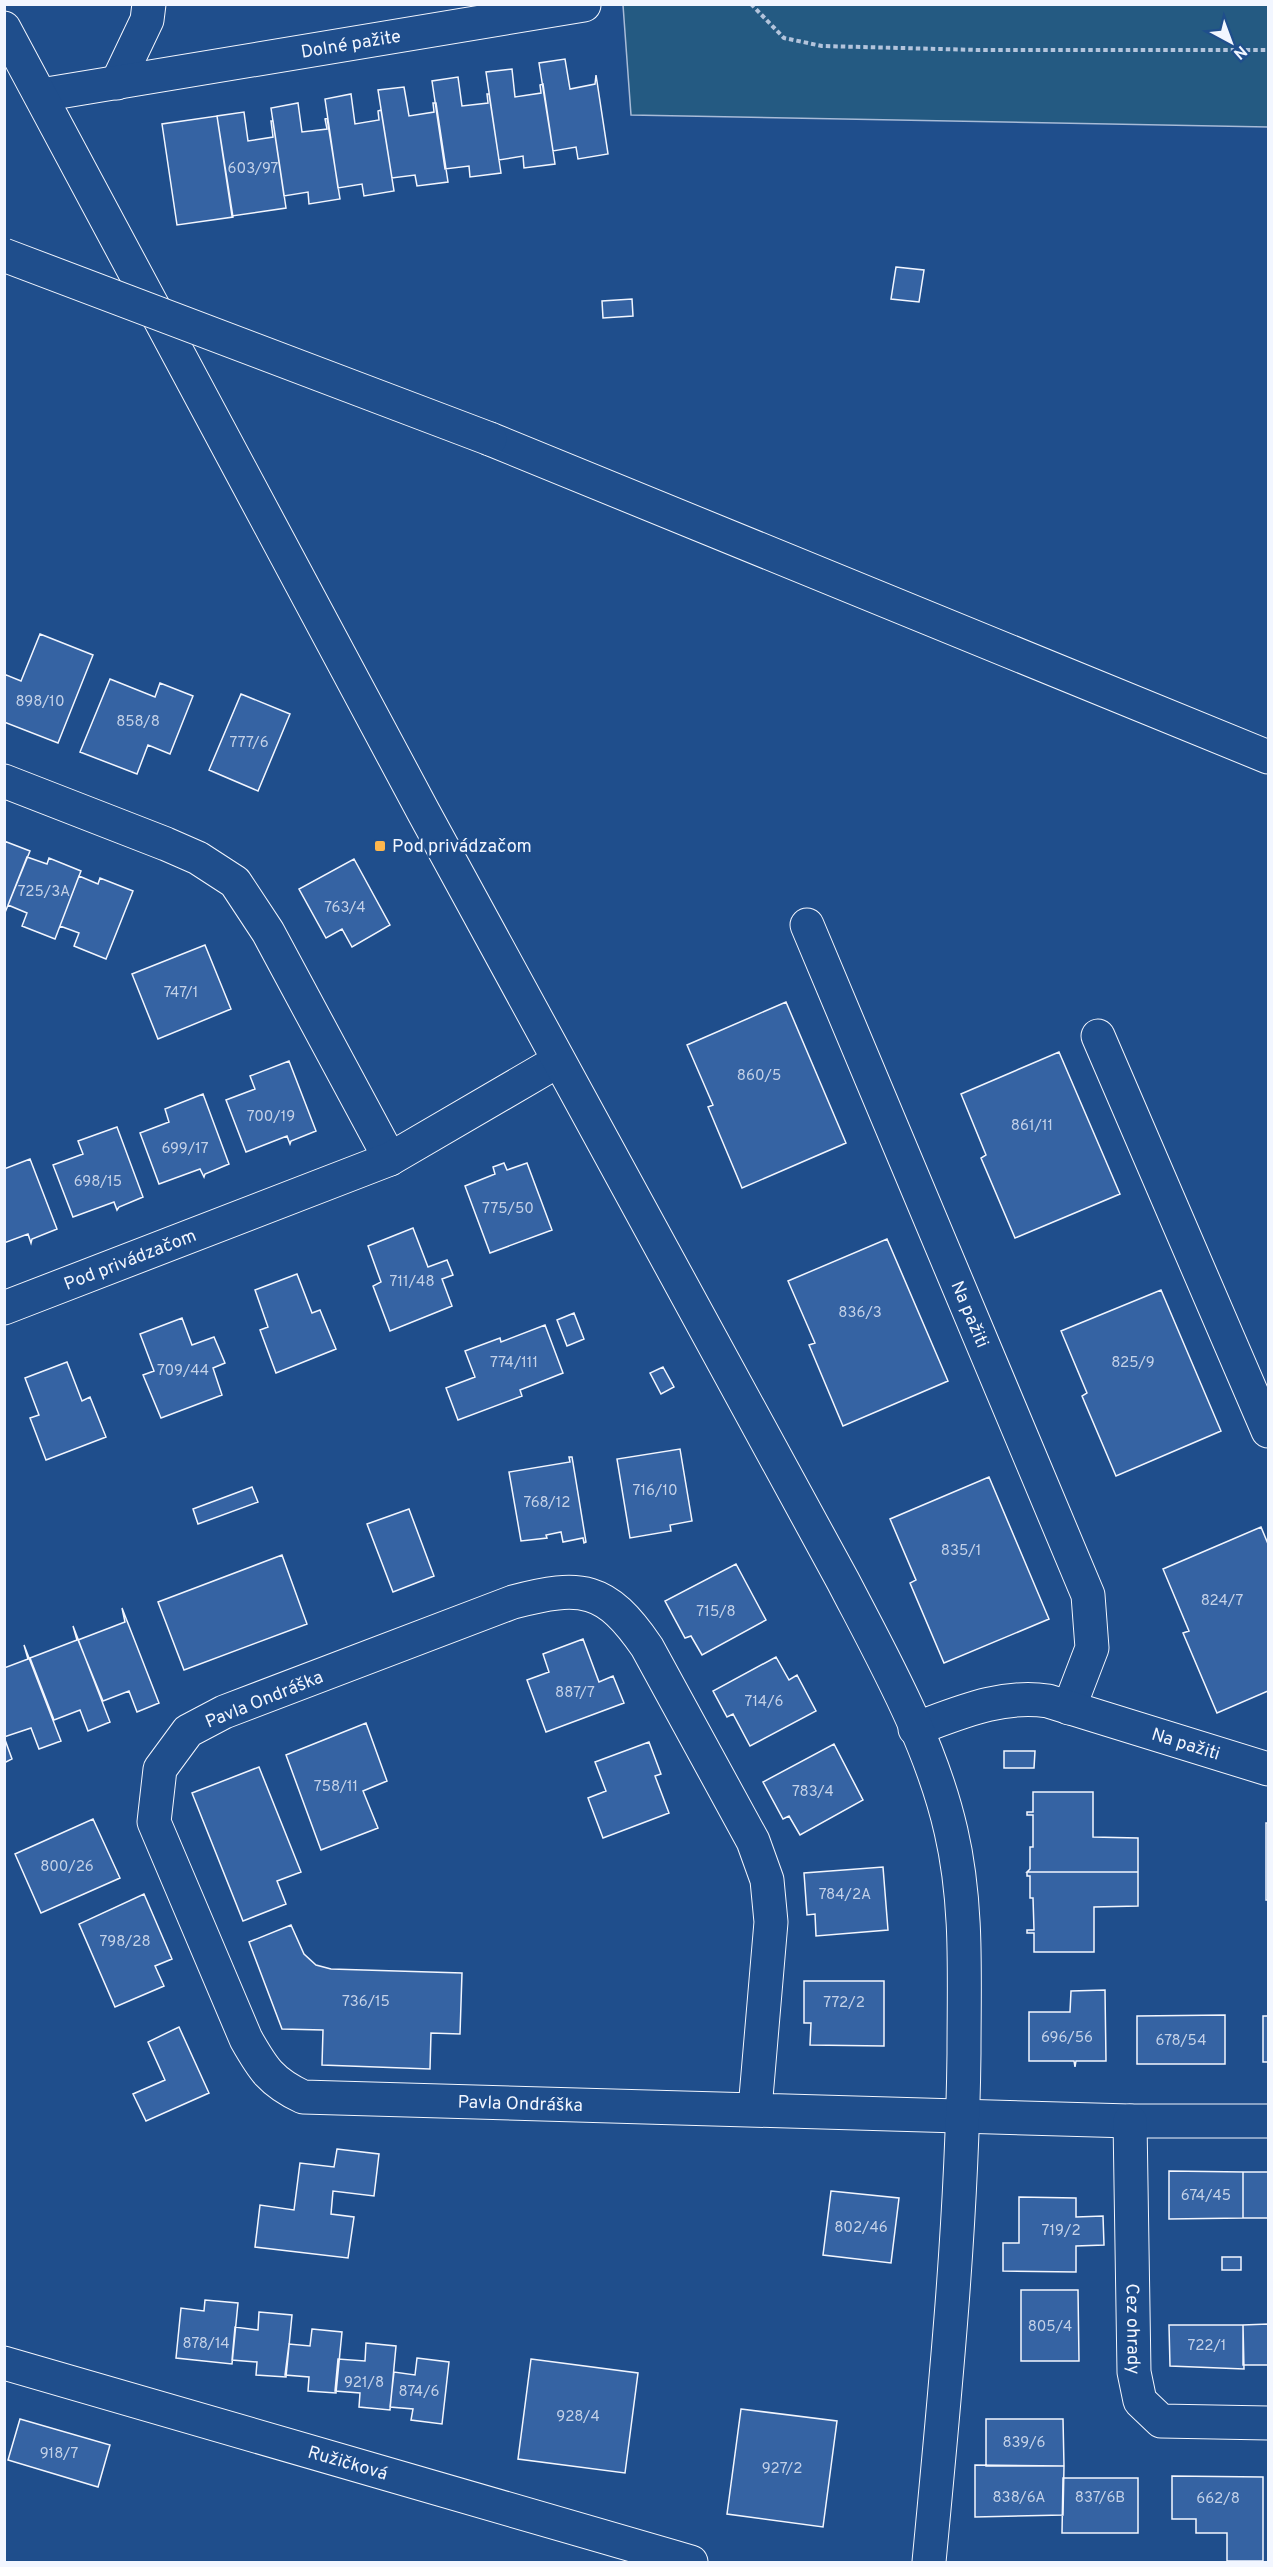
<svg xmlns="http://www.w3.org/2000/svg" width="1273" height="2567" font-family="Overpass,sans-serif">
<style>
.green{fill:#245a82;stroke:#a8bbd7;stroke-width:1.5}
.building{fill:#3563a3;stroke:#f2f6ff;stroke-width:1.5}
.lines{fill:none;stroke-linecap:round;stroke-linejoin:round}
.minor-casing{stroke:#f2f6ff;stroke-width:35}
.tertiary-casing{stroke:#f2f6ff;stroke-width:35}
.primary-casing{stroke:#f2f6ff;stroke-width:35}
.path{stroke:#b3c4dc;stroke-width:4;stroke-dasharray:4.5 3;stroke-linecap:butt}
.minor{stroke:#1f4e8c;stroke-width:33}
.tertiary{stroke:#1f4e8c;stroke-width:33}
.primary{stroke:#1f4e8c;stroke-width:33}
.primary-bridge-casing{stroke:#f2f6ff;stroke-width:35;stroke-linecap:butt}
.primary-bridge{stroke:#1f4e8c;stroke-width:33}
.poi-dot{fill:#ffb74d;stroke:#1f4e8c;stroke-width:2}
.labels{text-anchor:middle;stroke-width:4.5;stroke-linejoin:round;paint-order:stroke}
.number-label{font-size:15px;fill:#c3d1e8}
.street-label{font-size:18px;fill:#f2f6ff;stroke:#1f4e8c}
.poi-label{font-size:18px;fill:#f2f6ff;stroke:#1f4e8c;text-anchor:start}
</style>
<rect width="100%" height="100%" fill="#1f4e8c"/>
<path class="green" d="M623,5H1268V127L631,115Z"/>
<path class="building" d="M565,59L570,89L595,84L596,75L608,154L578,159L576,147L553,151L539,63Z
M512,69L515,97L541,93L540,85L543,84L555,164L524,168L523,156L499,160L486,72Z
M458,77L462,106L488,103L487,94H489L501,173L470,177L469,166L445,169L432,81Z
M404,87L409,116L434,112L433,103H436L448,182L417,186L415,175L392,178L378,90Z
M351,94L355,124L379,120L378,111L381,110L394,191L364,196L362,184L338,188L325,99Z
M298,103L302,132L327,129L325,119L327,118L340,199L309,204L308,192L284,196L271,108Z
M244,112L248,141L273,137L271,121H273L286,208L232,216L217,116Z
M217,116L233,217L177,225L162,124Z
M896,267L924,270L919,302L891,299Z
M632,299L633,316L603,318L602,301Z
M40,634L93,655L58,743L4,722V674L21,681Z
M110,679L155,697L160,683L193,696L170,754L148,745L137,774L80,752Z
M241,694L290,714L258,791L209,770Z
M4,841L30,851L4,915Z
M27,857L47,864L49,858L81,871L55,939L22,926L27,913L8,905Z
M354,859L390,925L352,947L342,929L326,938L299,889Z
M79,876L98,884L100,878L133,891L106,959L74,946L79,933L60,926Z
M205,945L231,1009L158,1039L132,974Z
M786,1002L846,1143L742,1188L708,1107L713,1105L687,1045Z
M1059,1052L1120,1194L1015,1238L981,1158L986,1155L961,1094Z
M289,1061L316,1131L291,1141L290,1144L287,1136L246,1152L226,1100L255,1089L250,1076Z
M203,1094L229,1164L205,1174L204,1177L200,1169L159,1184L140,1133L169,1122L165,1109Z
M117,1127L143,1197L119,1207L117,1210L114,1202L73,1217L53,1165L83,1154L78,1141Z
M30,1159L57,1229L32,1239L31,1243L28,1234L4,1243V1169Z
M504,1163L507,1170L527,1163L552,1230L490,1253L465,1186L495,1174L493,1167Z
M413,1228L428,1267L447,1260L453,1275L442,1279L452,1306L390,1331L373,1286L381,1282L368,1246Z
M887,1239L948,1381L843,1426L809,1345L815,1343L788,1281Z
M297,1274L312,1313L320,1310L336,1349L276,1373L260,1330L268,1327L255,1290Z
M1161,1290L1221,1431L1116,1476L1082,1396L1087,1393L1061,1331Z
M574,1313L584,1339L567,1346L557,1320Z
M182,1318L192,1345L214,1337L225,1363L213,1368L222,1395L161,1418L143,1375L154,1371L140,1334Z
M545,1325L563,1373L520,1390L522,1396L458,1420L446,1388L475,1377L465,1351L500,1338L501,1342Z
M67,1362L82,1401L90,1397L106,1437L46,1460L30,1418L39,1415L25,1378Z
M663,1367L674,1387L661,1394L650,1373Z
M680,1449L692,1521L670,1525L671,1531L630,1538L617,1459Z
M569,1457H572L586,1542L584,1543L583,1538L563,1542L561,1532L546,1535L547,1538L521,1541L509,1472L570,1462Z
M989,1477L1049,1619L944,1663L910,1583L916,1580L890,1519Z
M252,1487L258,1502L198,1524L193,1509Z
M409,1509L434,1576L393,1592L367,1524Z
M1261,1527L1268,1544V1691L1217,1713L1183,1633L1189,1631L1163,1569Z
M282,1555L307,1624L184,1670L158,1602Z
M736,1564L766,1620L702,1655L691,1636L685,1638L665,1601Z
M122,1608L159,1703L137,1712L129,1691L103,1701L78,1640L125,1622Z
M73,1626L110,1722L88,1731L80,1710L54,1720L30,1658L77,1640Z
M583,1639L599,1682L613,1676L624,1703L546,1732L527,1680L549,1672L543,1654Z
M24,1645L61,1741L39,1749L31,1728L4,1737V1668L28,1659Z
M776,1657L789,1680L797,1675L816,1711L750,1746L733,1714L727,1717L713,1691Z
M366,1723L387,1781L363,1791L378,1828L321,1850L286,1755Z
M4,1737L12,1759L4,1763Z
M649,1742L661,1774L655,1776L669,1813L603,1838L588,1798L606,1791L595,1762Z
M834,1744L863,1800L800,1835L789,1816L783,1819L763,1782Z
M1004,1751H1035L1034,1768H1004Z
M259,1767L301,1872L277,1881L286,1904L243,1921L192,1793Z
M1033,1792H1093V1837L1138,1838V1872H1027L1030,1869V1847H1033V1815H1027V1812H1033Z
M93,1819L120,1878L41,1913L15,1854Z
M1266,1823H1268V1900H1266Z
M883,1867L888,1930L816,1936L815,1914L807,1915L804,1873Z
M1027,1872H1138V1906L1094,1907V1952H1034V1933H1027V1930H1034L1033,1898H1030V1876H1027Z
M144,1894L172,1959L155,1966L164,1986L115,2007L79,1924Z
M291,1925L304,1954L316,1965L331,1969L462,1973L460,2034L431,2033L430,2069L322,2065L323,2030L282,2029L249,1942Z
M804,1981H884V2046L810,2045L811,2023H804Z
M1105,1990L1106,2061H1076L1075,2067L1074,2061H1029V2012H1070L1071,1991Z
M1225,2015V2064H1137V2016Z
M1263,2016H1268V2062H1263Z
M179,2027L209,2093L146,2121L133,2094L165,2080L148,2042Z
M337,2149L379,2154L374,2196L333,2191L331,2214L354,2217L348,2258L255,2247L260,2205L294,2210L300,2163L334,2167Z
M1169,2171L1243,2172V2218L1169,2219Z
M1243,2172H1268V2218H1243Z
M831,2191L899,2198L891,2263L823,2255Z
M1019,2197L1076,2198V2217L1103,2216L1104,2245L1076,2246V2272L1003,2271V2243H1019Z
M1222,2257H1241V2270H1222Z
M1021,2290H1078L1079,2361H1021Z
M205,2300L238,2303L232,2364L176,2358L181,2308L204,2311Z
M259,2312L292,2315L286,2377L256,2375L257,2362L232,2360L235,2327L258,2330Z
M1268,2324V2365H1243V2325Z
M1169,2325H1243L1244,2369L1170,2366Z
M312,2329L342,2332L336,2393L308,2391L309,2377L285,2375L289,2344L310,2346Z
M366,2343L396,2346L390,2410L359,2407L360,2393L335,2391L338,2359L365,2361Z
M417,2358L449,2362L442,2424L411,2420L413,2409L390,2407L394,2372L415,2375Z
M531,2359L638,2373L625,2473L518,2459Z
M741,2409L837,2421L823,2527L727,2514Z
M20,2419L110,2445L98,2487L8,2460Z
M986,2419H1063L1064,2466H986Z
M975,2465L1064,2466L1063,2515L975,2517Z
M1172,2476L1263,2477V2561H1227V2533H1196V2519H1172Z
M1063,2478H1138V2533H1062Z"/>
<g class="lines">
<g class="minor-casing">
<g id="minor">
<path d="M117,83L147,20L149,4"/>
<path id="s1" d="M41,95L584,5"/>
<path d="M4,781L166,844L198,858L235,882L268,932L390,1159"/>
<path id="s2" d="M807,925L1088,1595L1092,1648L1069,1708"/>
<path d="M1098,1036L1268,1431"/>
<path id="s3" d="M4,1308L390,1159L558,1061"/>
<path id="s4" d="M915,1729C959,1713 1001,1694 1048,1701L1268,1769"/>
<path id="s5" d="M755,2109L771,1922L767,1880L753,1841L647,1647C606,1587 582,1584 513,1602L224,1712L188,1731L160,1769L154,1822L246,2039C263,2069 271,2082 303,2097L1130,2121H1268"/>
<path id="s6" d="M1130,2121L1134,2372L1140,2401L1161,2421L1268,2423"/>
<path id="s7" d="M4,2363L691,2562"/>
</g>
</g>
<g class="tertiary-casing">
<path id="tertiary" d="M4,28L424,813L843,1581C884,1660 931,1743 951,1831C968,1904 964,1978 964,2053C962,2223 945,2393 929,2562"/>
</g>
<g class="primary-casing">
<path id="primary" d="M490,439L1268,757"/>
</g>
<path class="path" d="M751,4L784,38L822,46L979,50H1268"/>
<use href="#minor" class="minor"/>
<use href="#tertiary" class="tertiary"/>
<use href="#primary" class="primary"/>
<g class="primary-bridge-casing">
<path id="primary-bridge" d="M4,255L490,439"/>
</g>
<use href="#primary-bridge" class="primary-bridge"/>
</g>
<rect class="poi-dot" x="374" y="840" width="12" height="12" rx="3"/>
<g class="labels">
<g class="number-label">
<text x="253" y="173">603/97</text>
<text x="40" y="706">898/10</text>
<text x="138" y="726">858/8</text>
<text x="249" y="747">777/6</text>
<text x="44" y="896">725/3A</text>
<text x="345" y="912">763/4</text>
<text x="181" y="997">747/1</text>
<text x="759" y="1080">860/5</text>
<text x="271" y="1121">700/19</text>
<text x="1032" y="1130">861/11</text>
<text x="185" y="1153">699/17</text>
<text x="98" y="1186">698/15</text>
<text x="508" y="1213">775/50</text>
<text x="412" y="1286">711/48</text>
<text x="860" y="1317">836/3</text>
<text x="514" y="1367">774/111</text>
<text x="1133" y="1367">825/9</text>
<text x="183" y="1375">709/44</text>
<text x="655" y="1495">716/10</text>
<text x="547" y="1507">768/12</text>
<text x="961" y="1555">835/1</text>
<text x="1222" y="1605">824/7</text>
<text x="716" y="1616">715/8</text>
<text x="575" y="1697">887/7</text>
<text x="764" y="1706">714/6</text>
<text x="336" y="1791">758/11</text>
<text x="813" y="1796">783/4</text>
<text x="67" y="1871">800/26</text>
<text x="845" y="1899">784/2A</text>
<text x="125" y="1946">798/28</text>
<text x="366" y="2006">736/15</text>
<text x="844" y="2007">772/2</text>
<text x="1067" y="2042">696/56</text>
<text x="1181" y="2045">678/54</text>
<text x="1206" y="2200">674/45</text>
<text x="861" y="2232">802/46</text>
<text x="1061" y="2235">719/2</text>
<text x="1050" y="2331">805/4</text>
<text x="206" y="2348">878/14</text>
<text x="1207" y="2350">722/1</text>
<text x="364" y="2387">921/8</text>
<text x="419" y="2396">874/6</text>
<text x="578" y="2421">928/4</text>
<text x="1024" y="2447">839/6</text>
<text x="59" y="2458">918/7</text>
<text x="782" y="2473">927/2</text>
<text x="1019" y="2502">838/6A</text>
<text x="1100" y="2502">837/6B</text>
<text x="1218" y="2503">662/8</text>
</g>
<g class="street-label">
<text dy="6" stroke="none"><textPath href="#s1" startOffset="314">Dolné pažite</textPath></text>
<text dy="6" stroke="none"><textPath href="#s3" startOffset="135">Pod privádzačom</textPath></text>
<text dy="6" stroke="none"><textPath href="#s2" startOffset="422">Na pažiti</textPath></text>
<text transform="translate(264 1699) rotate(-22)" y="6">Pavla Ondráška</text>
<text dy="6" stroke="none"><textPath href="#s4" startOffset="282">Na pažiti</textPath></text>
<text dy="6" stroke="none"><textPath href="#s5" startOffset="1636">Pavla Ondráška</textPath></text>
<text dy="6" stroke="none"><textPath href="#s6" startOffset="208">Cez ohrady</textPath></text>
<text dy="6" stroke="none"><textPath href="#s7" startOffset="358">Ružičková</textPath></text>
</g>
<g class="poi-label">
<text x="392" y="852">Pod privádzačom</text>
</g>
</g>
<rect width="1273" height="2567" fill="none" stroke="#f2f6ff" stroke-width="12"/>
<g transform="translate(1231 42) rotate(139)" stroke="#1f4e8c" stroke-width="4.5" paint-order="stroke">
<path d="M0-4.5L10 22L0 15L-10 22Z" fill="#f2f6ff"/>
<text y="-9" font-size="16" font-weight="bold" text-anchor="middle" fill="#f2f6ff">N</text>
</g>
</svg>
